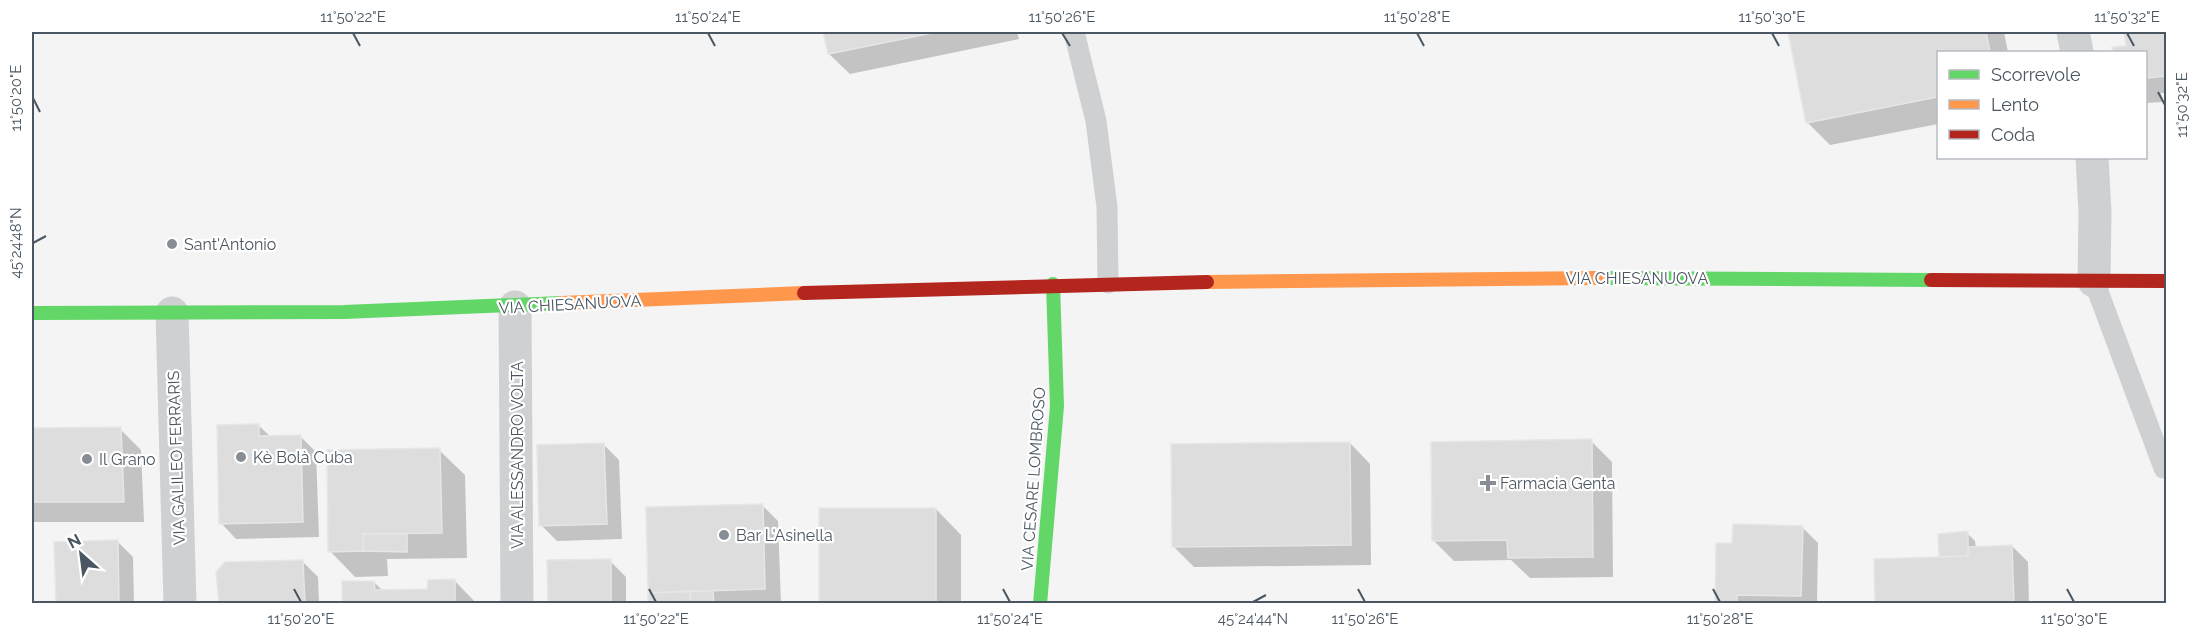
<svg xmlns="http://www.w3.org/2000/svg" width="2198" height="635" font-family="Raleway,sans-serif">
<style>
.shadow{fill:#0003}
.building{fill:#ddddde;stroke:#e5e6e7;stroke-width:1.5}
.lines{fill:none;stroke-linecap:round;stroke-linejoin:round}
.lane{stroke:#ced0d2;stroke-width:21}
.street{stroke:#ced0d2;stroke-width:33}
.fast{stroke:#63d668;stroke-width:14}
.slow{stroke:#ff974d;stroke-width:14}
.jam{stroke:#b3261e;stroke-width:14}
.ticks{fill:none;stroke:#4a5661;stroke-width:2}
.poi-dot{fill:#868d94;stroke:#fff;stroke-width:2}
.labels{text-anchor:middle;stroke-width:4.5;stroke-linejoin:round;paint-order:stroke}
.poi-label{font-size:16px;fill:#4a5661;stroke:#fff;text-anchor:start}
.street-label{font-size:16px;fill:#4a5661;stroke:#fff}
.neatline{fill:none;stroke:#4a5661;stroke-width:2}
.ticks-label{font-size:15px;text-anchor:middle;fill:#4a5661}
</style>
<rect width="100%" height="100%" fill="#f4f4f4"/>
<path class="shadow" d="M824,32H1017L1019,39L850,74L829,54Z
M1790,32H2004L2008,52H1938V124L1830,145L1807,122Z
M2126,32H2166V93H2161L2162,102L2146,103V52H2114V49L2128,48Z
M258,425L271,437L300,436L316,452L319,537L236,539L221,523Z
M32,429H120L141,450L144,522H32Z
M1591,441L1612,462L1613,577L1530,578L1511,560L1454,561L1433,540Z
M1350,443L1370,464L1371,565L1194,567L1174,547Z
M603,444L619,460L622,539L557,541L541,525Z
M439,450L465,475L467,558L387,559L388,576L355,577L330,551Z
M762,505L778,521L781,604H650Z
M936,509L961,535V604H821Z
M1802,527L1818,543L1817,604H1716L1734,545Z
M1967,533L1975,541L1976,548L2012,546L2028,562L2029,604H1876L1940,558Z
M117,541L133,557L134,604H58Z
M302,561L318,577L319,604H220L217,572L222,565Z
M610,561L626,577V604H549Z
M454,580L477,604H344L374,582L383,591L429,590Z"/>
<path class="building" d="M823,32H937L828,54Z
M1788,32H1986L1990,52H1938V97L1806,123Z
M2124,32H2166V76L2146,78V86V52H2113L2112,47L2126,46Z
M259,424V436L301,435L303,522L219,524L217,425Z
M121,427L124,502H32V428Z
M1592,439L1593,557L1508,558L1507,540L1432,541L1431,442Z
M1350,442L1351,545L1172,547L1171,444Z
M604,443L607,524L539,526L537,445Z
M440,448L442,533L363,534V551L328,552L327,450Z
M763,504L765,589L648,593L646,507Z
M819,508H936V604H819Z
M1733,524L1803,526L1801,596L1737,595V604H1715L1716,543H1732Z
M1968,531V556L1939,557L1938,534Z
M363,534H407V552L363,551Z
M118,540L119,604H56L54,542Z
M2012,545L2014,604H1875L1874,559L1968,556V547Z
M611,559V604H548L547,560Z
M303,560L305,604H219L216,572L225,562Z
M455,579V604H342V581H374L375,590L427,589L428,580Z
M690,591H713L714,604H691Z
M690,591L691,604H648V593Z"/>
<g class="lines">
<path class="lane" d="M1074,32L1096,121L1107,207L1108,283
M2094,281L2164,468H2166"/>
<path class="street" d="M2073,32L2077,52
M2092,158L2095,212L2094,281
M515,307L517,604
M172,313L180,604"/>
<path class="fast" d="M1598,278L1931,280
M32,313L344,312L561,303
M1040,604L1057,406L1053,284"/>
<path class="slow" d="M1207,282L1598,278
M561,303L804,293"/>
<path class="jam" d="M1931,280L2166,281
M804,293L1207,282"/>
</g>
<path class="ticks" d="M353,33L360,46M708,33L715,46M1062,33L1070,46M1417,33L1424,46M1772,33L1779,46M2127,33L2134,46M2158,92L2165,105M33,98L40,112M33,243L46,236M294,589L301,602M649,589L656,602M1003,589L1010,602M1358,589L1365,602M1713,589L1720,602M2067,589L2074,602M1253,602L1266,595"/>
<g class="poi-dot">
<circle cx="172" cy="244" r="6"/>
<circle cx="241" cy="457" r="6"/>
<circle cx="87" cy="459" r="6"/>
<path d="M1485 474h6v6h6v6h-6v6h-6v-6h-6v-6h6z"/>
<circle cx="724" cy="535" r="6"/>
</g>
<g class="labels">
<g class="poi-label">
<text x="184" y="250">Sant'Antonio</text>
<text x="253" y="463">Kè Bolà Cuba</text>
<text x="99" y="465">Il Grano</text>
<text x="1500" y="489">Farmacia Genta</text>
<text x="736" y="541">Bar L'Asinella</text>
</g>
<g class="street-label">
<text x="1637" y="284">VIA CHIESANUOVA</text>
<text transform="translate(570 304) rotate(-3)" y="6">VIA CHIESANUOVA</text>
<text transform="translate(517 455) rotate(-90)" y="6">VIA ALESSANDRO VOLTA</text>
<text transform="translate(176 458) rotate(-92)" y="6">VIA GALILEO FERRARIS</text>
<text transform="translate(1033 479) rotate(-86)" y="6">VIA CESARE LOMBROSO</text>
</g>
</g>
<rect width="2198" height="635" fill="none" stroke="#ffffff" stroke-width="66"/>
<rect x="1937" y="51" width="210" height="108" fill="#ffffff" stroke="#b7bbc0" stroke-width="1.5"/>
<rect x="1949" y="70" width="30" height="9" fill="#63d668" stroke="#b7bbc0" stroke-width="1.5"/>
<text x="1991" y="81" font-size="18" fill="#4a5661">Scorrevole</text>
<rect x="1949" y="100" width="30" height="9" fill="#ff974d" stroke="#b7bbc0" stroke-width="1.5"/>
<text x="1991" y="111" font-size="18" fill="#4a5661">Lento</text>
<rect x="1949" y="130" width="30" height="9" fill="#b3261e" stroke="#b7bbc0" stroke-width="1.5"/>
<text x="1991" y="141" font-size="18" fill="#4a5661">Coda</text>
<g transform="translate(81 554) rotate(332)" stroke="#ffffff" stroke-width="4.5" paint-order="stroke">
<path d="M0-4.5L10 22L0 15L-10 22Z" fill="#4a5661"/>
<text y="-9" font-size="16" font-weight="bold" text-anchor="middle" fill="#4a5661">N</text>
</g>
<rect x="33" y="33" width="2132" height="569" class="neatline"/>
<g class="ticks-label">
<text x="353" y="22">11°50'22"E</text>
<text x="708" y="22">11°50'24"E</text>
<text x="1062" y="22">11°50'26"E</text>
<text x="1417" y="22">11°50'28"E</text>
<text x="1772" y="22">11°50'30"E</text>
<text x="2127" y="22">11°50'32"E</text>
<text transform="translate(16 98) rotate(-90)" y="5">11°50'20"E</text>
<text transform="translate(2182 105) rotate(-90)" y="5">11°50'32"E</text>
<text transform="translate(16 243) rotate(-90)" y="5">45°24'48"N</text>
<text x="301" y="624">11°50'20"E</text>
<text x="656" y="624">11°50'22"E</text>
<text x="1010" y="624">11°50'24"E</text>
<text x="1253" y="624">45°24'44"N</text>
<text x="1365" y="624">11°50'26"E</text>
<text x="1720" y="624">11°50'28"E</text>
<text x="2074" y="624">11°50'30"E</text>
</g>
</svg>
